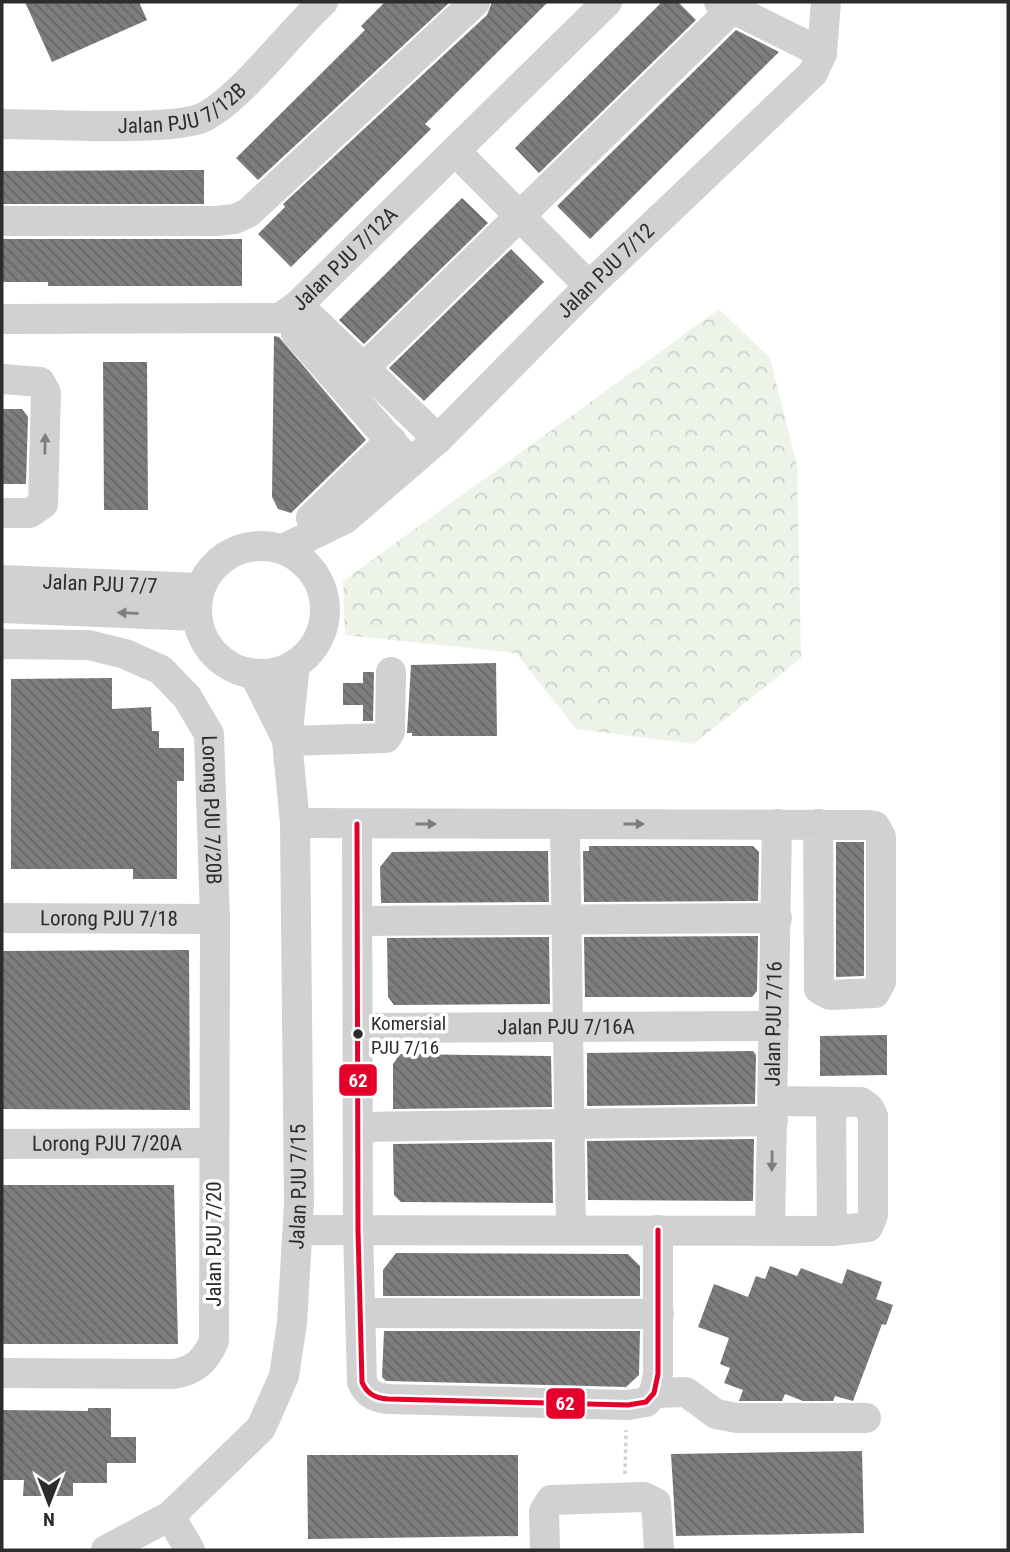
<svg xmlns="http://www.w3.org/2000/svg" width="1010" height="1552" font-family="'Roboto Condensed',sans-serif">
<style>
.park{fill:url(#park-crowns)}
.building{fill:url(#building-back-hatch)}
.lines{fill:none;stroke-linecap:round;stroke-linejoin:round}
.path{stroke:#d1d1d1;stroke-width:3.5;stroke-dasharray:3.5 3.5;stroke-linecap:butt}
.minor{stroke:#d1d1d1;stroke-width:30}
.bus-1-casing{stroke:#fff;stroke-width:10}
.bus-1{stroke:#e4002b;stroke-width:5}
.oneway{fill:#7e7e7e}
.bus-dot{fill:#2c2c2c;stroke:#fff;stroke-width:2.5}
.labels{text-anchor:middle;stroke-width:7;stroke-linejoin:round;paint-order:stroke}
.bus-label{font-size:19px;fill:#2c2c2c;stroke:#fff;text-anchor:start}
.street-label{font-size:21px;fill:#2c2c2c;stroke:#fff}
.line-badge{stroke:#fff;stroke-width:2.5}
.badge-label{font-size:19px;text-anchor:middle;font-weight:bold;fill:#fff}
</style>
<defs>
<pattern id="park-crowns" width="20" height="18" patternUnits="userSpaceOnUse" patternTransform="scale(1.75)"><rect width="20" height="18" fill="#eef3ea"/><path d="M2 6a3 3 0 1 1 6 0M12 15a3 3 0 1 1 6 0" fill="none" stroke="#ccd0c9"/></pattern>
<pattern id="building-back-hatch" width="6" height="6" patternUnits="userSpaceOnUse" patternTransform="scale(1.75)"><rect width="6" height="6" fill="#7d7d7d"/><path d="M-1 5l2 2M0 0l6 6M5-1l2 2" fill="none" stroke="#676767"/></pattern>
</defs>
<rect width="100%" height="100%" fill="#fff"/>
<path class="park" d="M719,309L770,358L797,465L801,658L694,744L576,729L516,653L345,635L343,581Z"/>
<path class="building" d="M25,2H139L147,20L52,62Z
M385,2H450L258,180L236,158L365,30L361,26Z
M492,2H548L425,124L431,129L291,267L258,234L285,207L283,204L487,15Z
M662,2H678L696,20L539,173L515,148Z
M736,30L779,52L590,239L557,206Z
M204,170V204H2V171Z
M462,198L488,223L364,344L339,320Z
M2,239H242V286H48V282H2Z
M511,249L544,282L424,401L389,368Z
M274,336L279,337L366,440L291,513L278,509L272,497Z
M103,362H147L148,510H104Z
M2,409H22L28,417L26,484H2Z
M496,663L497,736H412V733H407L411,665Z
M363,672H374L373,721H363V705H343V683H363Z
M112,678V709L151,707L152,731H159V748H184V781H177V879H133V869H11V679Z
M836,842H864V976L836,977Z
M589,846H753L759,852L758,901L584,902L583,851H589Z
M499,851H548L549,902L381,903L380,867L392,852Z
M758,936L757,991L752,997H585L584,937Z
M549,937L550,1004L394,1005L388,997L387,938Z
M189,950L190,1110L2,1109V951Z
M887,1035V1075L820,1076V1036Z
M753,1051L756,1055L755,1104L587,1106V1053Z
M400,1054L551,1056L552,1107L393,1109V1064Z
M754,1139L753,1201L588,1200L587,1141Z
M552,1142L553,1203L401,1202L394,1195L393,1144Z
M2,1185H174L178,1344H2Z
M396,1253L628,1254L640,1266V1296H383V1270Z
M770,1266L797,1276L801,1268L842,1284L847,1269L882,1282L876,1299L893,1305L886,1325L882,1324L853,1401L835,1396L833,1401H803L785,1394L782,1401H739L743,1390L724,1383L730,1368L720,1364L729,1338L698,1327L714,1284L748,1297L756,1276L765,1279Z
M384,1331H640L639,1375L626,1387L386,1381L382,1377Z
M88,1408H111V1437H136V1463H107V1483H73V1496H23L24,1480H2V1410L88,1411Z
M862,1451L864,1533L676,1536L671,1454Z
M307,1455H518V1536L308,1539Z"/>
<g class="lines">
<path class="path" d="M625,1474L626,1430"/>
<g class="minor">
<path d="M719,2L822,53"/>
<path id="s1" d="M2,124C42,124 174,132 204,117C242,97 289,33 323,2"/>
<path d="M456,152L589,286"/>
<path d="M2,221H217L235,219L248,213L475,2"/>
<path d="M298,305L438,439"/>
<path id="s2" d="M2,319L280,318L298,305L607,2"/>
<path d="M296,333L410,463"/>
<path d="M364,368L733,8V2"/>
<path d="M2,379L40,382L46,393L43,504L30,513H2"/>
<path d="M311,518L391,440"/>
<circle cx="261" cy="610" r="64"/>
<path id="s3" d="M283,549L345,519L438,439L589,286L813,73L822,53L826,2"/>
<path id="s4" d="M2,580L200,588"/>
<path d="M2,608L196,616"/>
<path id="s5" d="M2,644L89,645L125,654L161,670L187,697L209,734L215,919L214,1341C205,1361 195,1371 173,1374L2,1373"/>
<path d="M254,674L287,740"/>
<path d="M287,741L386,738L390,732L391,672"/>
<path d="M295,823L868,825L875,826L881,837V982L875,993L830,995L819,989L818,824"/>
<path d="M357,824L358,1230L362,1382C367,1394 375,1398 388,1399L628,1405L646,1402L654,1393L658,1374V1230"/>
<path d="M565,825L571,1230"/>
<path id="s6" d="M2,918L215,919"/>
<path d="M358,921L777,918"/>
<path id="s7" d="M358,1028L774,1026"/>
<path d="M773,1101L861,1102L869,1108L873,1116V1215L868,1227L832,1231"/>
<path d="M358,1127L773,1121"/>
<path id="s8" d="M2,1144L214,1143"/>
<path d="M298,1230L832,1231L831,1102"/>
<path id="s9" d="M770,1230L777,824"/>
<path d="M360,1313L659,1314"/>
<path d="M654,1393L686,1392L716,1414L737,1418H866"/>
<path d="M170,1516L190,1550"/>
<path id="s10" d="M106,1550L170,1516L261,1428L284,1376L292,1323L299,1204L295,823L287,741L295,664"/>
<path d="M545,1550L544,1511L551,1500L644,1497L656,1503L659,1550"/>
</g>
<g class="bus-1-casing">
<path id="bus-1" d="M357,824L358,1230L362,1382C367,1394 375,1398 388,1399L628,1405L646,1402L654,1393L658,1374V1230"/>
</g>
<use href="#bus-1" class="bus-1"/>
</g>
<defs><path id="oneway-solid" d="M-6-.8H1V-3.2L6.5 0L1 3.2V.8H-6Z" transform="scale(1.75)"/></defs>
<g class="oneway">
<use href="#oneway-solid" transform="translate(45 444) rotate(-89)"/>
<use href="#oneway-solid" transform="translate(128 613) rotate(-178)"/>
<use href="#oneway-solid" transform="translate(426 824)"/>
<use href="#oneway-solid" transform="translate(634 824)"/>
<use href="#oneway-solid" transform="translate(772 1161) rotate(91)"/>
</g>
<circle class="bus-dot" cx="358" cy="1034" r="6"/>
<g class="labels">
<g class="bus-label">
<text x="371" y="1030">Komersial<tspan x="371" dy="24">PJU 7/16</tspan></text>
</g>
<g class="street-label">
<text dy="7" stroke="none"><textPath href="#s1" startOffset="184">Jalan PJU 7/12B</textPath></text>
<text dy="7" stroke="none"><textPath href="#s2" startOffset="366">Jalan PJU 7/12A</textPath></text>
<text dy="7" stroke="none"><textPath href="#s3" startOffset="429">Jalan PJU 7/12</textPath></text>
<text dy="7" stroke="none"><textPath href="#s4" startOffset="98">Jalan PJU 7/7</textPath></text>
<text dy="7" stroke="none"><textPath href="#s5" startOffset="320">Lorong PJU 7/20B</textPath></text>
<text dy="7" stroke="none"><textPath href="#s6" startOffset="107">Lorong PJU 7/18</textPath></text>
<text dy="7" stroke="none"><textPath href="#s9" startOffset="206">Jalan PJU 7/16</textPath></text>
<text dy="7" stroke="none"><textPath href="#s7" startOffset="208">Jalan PJU 7/16A</textPath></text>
<text dy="7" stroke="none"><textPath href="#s8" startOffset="105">Lorong PJU 7/20A</textPath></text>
<text dy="7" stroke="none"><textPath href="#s10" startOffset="446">Jalan PJU 7/15</textPath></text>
<text transform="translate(214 1244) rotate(-90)" y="7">Jalan PJU 7/20</text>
</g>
</g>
<g class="line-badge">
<rect x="338" y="1063" width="40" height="34" rx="7" fill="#e4002b"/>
<rect x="545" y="1387" width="41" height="33" rx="7" fill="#e4002b"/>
</g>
<g class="badge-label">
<text x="358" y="1087">62</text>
<text x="565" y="1410">62</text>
</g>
<rect width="1010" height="1552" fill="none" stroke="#2c2c2c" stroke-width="7"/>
<g transform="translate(49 1503) rotate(180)" stroke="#ffffff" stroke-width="5" paint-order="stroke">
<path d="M0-5L12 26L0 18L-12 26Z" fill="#2c2c2c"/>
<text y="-10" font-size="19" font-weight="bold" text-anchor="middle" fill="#2c2c2c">N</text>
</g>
</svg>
